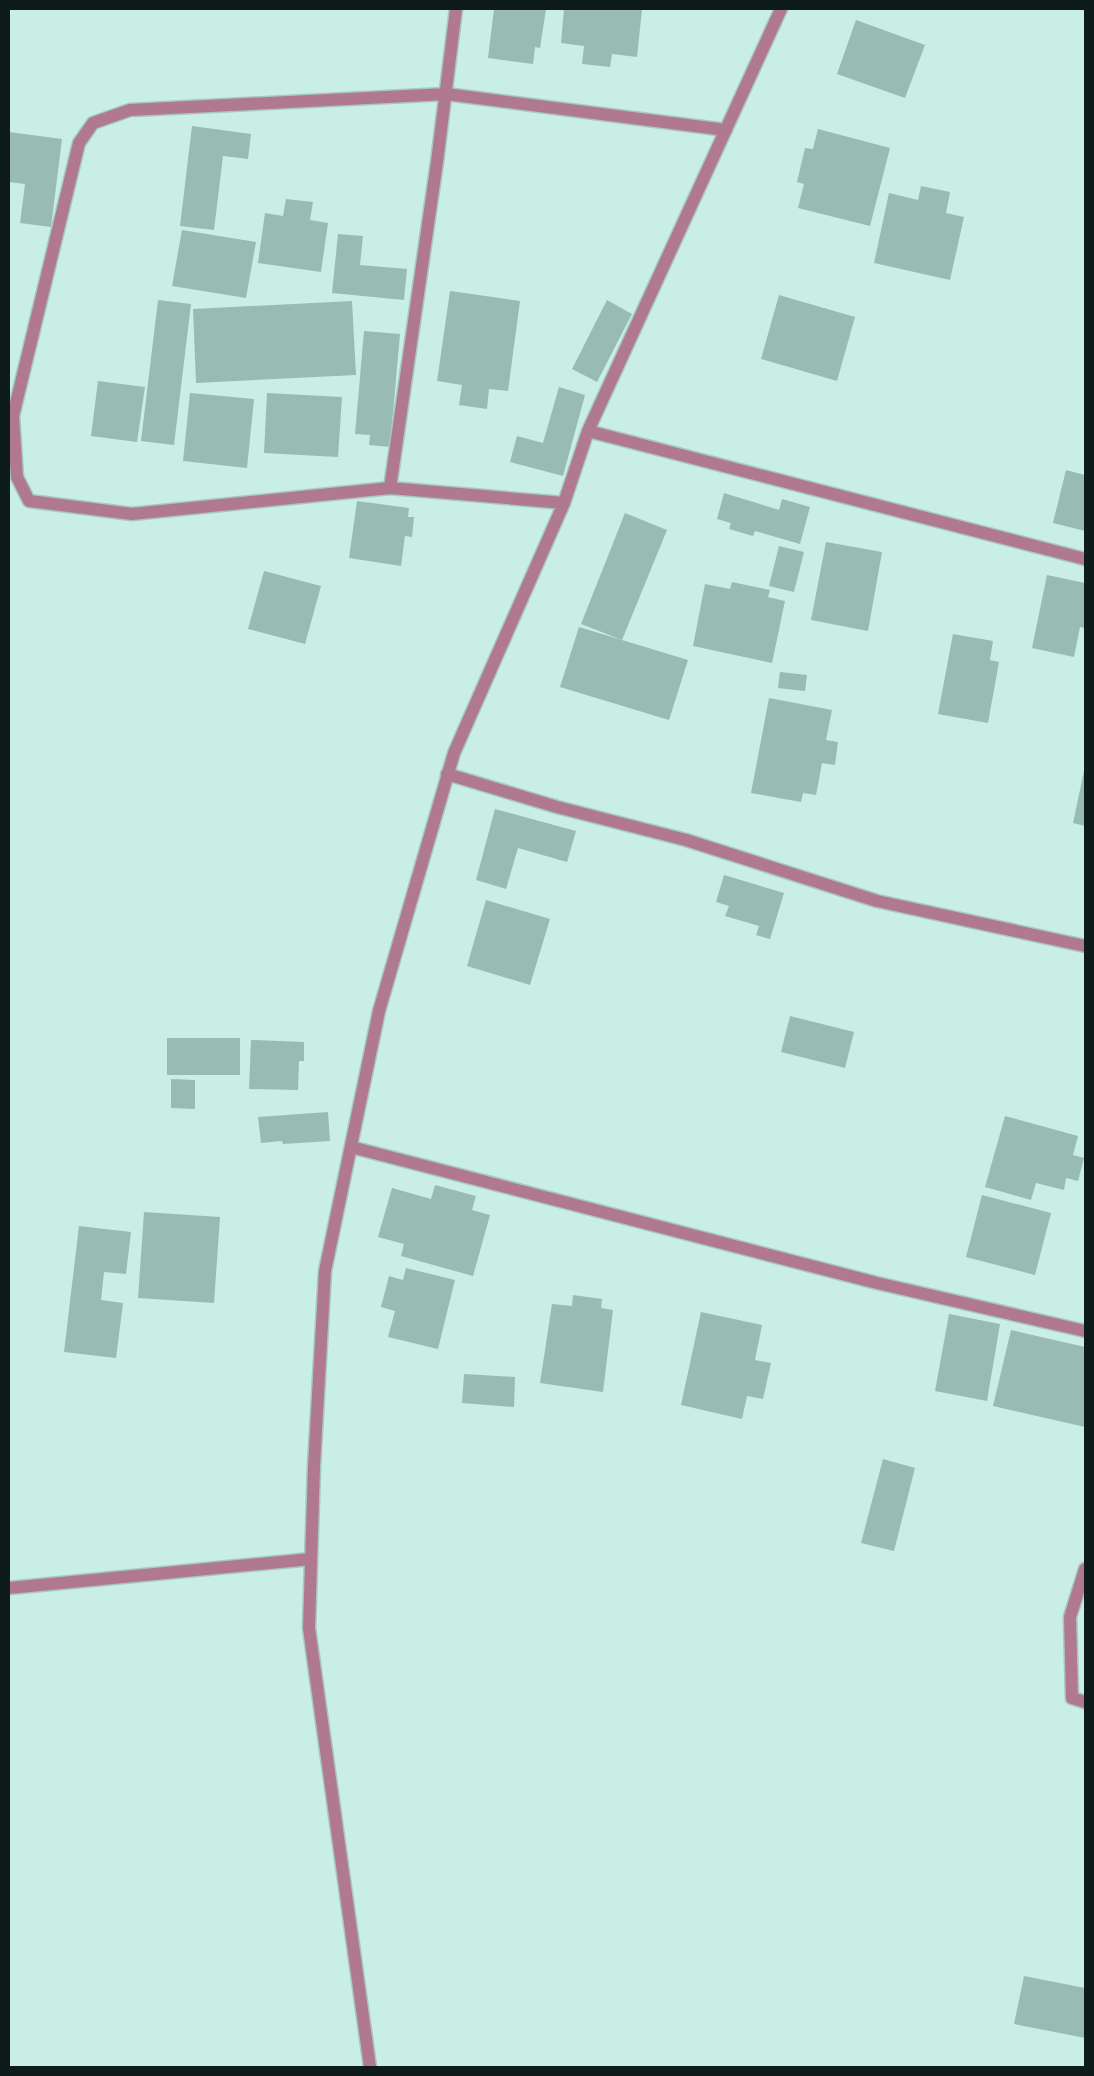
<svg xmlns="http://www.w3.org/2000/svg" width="1094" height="2076" font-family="Lato,sans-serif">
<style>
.building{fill:#98bcb4}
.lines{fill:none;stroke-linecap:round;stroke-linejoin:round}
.minor-casing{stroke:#a7c8c0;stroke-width:15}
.minor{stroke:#b0798f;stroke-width:12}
</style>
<rect width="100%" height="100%" fill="#c8eee5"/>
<path class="building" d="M494,9H546L540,48L535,47L533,64L488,58Z
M564,9H642L637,57L612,54L610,67L582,64L584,46L561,43Z
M856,20L925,45L905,98L837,74Z
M192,126L251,134L248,159L223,156L214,230L180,226Z
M818,129L890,148L870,226L798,208L804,184L797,182L805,148L813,149Z
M9,132L62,139L51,227L20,223L25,184L9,182Z
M921,186L950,192L946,213L964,217L950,280L874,263L889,193L918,200Z
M286,199L313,202L310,220L328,223L321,272L258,263L265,213L283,216Z
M182,230L256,242L246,298L172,286Z
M338,234L363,236L360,265L407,269L404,300L332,293Z
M450,291L520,301L508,391L489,389L487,409L459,405L462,385L437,381Z
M779,295L855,317L837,381L761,359Z
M158,300L191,304L174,445L141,441Z
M607,300L632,314L597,382L572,369Z
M352,301L356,375L196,383L193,309Z
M364,331L400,334L390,447L369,445L370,435L355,434Z
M98,381L145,387L137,442L91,436Z
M559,387L585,395L563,476L510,462L517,436L543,443Z
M190,393L254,399L247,468L183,461Z
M267,393L342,397L338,457L264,453Z
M1066,470L1085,475V531L1053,523Z
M724,493L779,510L782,499L810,507L800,544L755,531L753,536L729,529L731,523L717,519Z
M357,501L409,508L408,517H414L412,537L405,536L401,566L349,558Z
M625,513L667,530L622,640L581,624Z
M826,542L882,552L868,631L811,620Z
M779,546L804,552L794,592L769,586Z
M264,571L321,586L305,644L248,629Z
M1047,575L1085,583V628L1080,627L1074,657L1032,648Z
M732,582L770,590L768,597L785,601L772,663L693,646L705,584L730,589Z
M579,627L688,660L669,720L560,687Z
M953,634L993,641L990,660L999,662L988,723L938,714Z
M780,672L807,675L805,691L778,688Z
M769,698L832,710L826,740L838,742L835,765L822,763L816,795L803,793L801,802L751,793Z
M1084,771H1085V826L1073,823Z
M495,809L576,831L567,862L518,848L506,889L476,880Z
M724,875L784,893L770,939L756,935L759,926L725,916L729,906L716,902Z
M486,900L550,919L530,985L467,966Z
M790,1016L854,1032L845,1068L781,1052Z
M167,1038H240V1075H167Z
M251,1040L304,1042V1061H299L298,1090L249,1089Z
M171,1079L195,1080V1109L171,1108Z
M328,1112L330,1141L283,1144L282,1141L261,1143L258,1117Z
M1005,1116L1078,1136L1073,1155L1084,1158L1078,1181L1066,1178L1064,1190L1036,1183L1031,1200L985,1187Z
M435,1185L476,1196L472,1210L490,1215L473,1276L401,1256L404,1244L378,1237L392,1188L431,1199Z
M982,1195L1051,1213L1035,1275L966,1257Z
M144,1212L220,1217L214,1303L138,1298Z
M79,1226L131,1232L126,1274L104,1272L101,1300L123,1303L116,1358L64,1352Z
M406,1268L455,1280L438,1349L388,1337L395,1311L381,1307L389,1276L403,1280Z
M573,1295L602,1299L601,1308L613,1310L603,1392L540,1383L552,1304L572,1306Z
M701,1312L762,1325L755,1360L771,1363L763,1399L747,1396L742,1419L681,1405Z
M949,1314L1000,1324L987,1401L935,1391Z
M1011,1330L1085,1347V1427L993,1406Z
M464,1374L515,1377L514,1407L462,1403Z
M883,1459L915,1468L894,1551L861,1543Z
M1024,1976L1085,1988V2038L1014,2024Z"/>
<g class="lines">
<g class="minor-casing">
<path id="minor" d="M588,431L1085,559
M390,488L437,162L456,9
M564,503L390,488L132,514L29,501L17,477L13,416L79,143L93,123L130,110L446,94L726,130
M447,774L557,807L686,840L877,901L1085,946
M351,1147L877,1283L1085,1331
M1085,1569L1070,1617L1072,1698L1085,1702
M9,1588L311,1559
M370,2067L309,1628L314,1466L325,1271L379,1011L454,753L564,503L588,431L781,9"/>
</g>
<use href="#minor" class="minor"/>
</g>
<rect width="1094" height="2076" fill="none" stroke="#0e1c19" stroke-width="20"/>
</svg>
